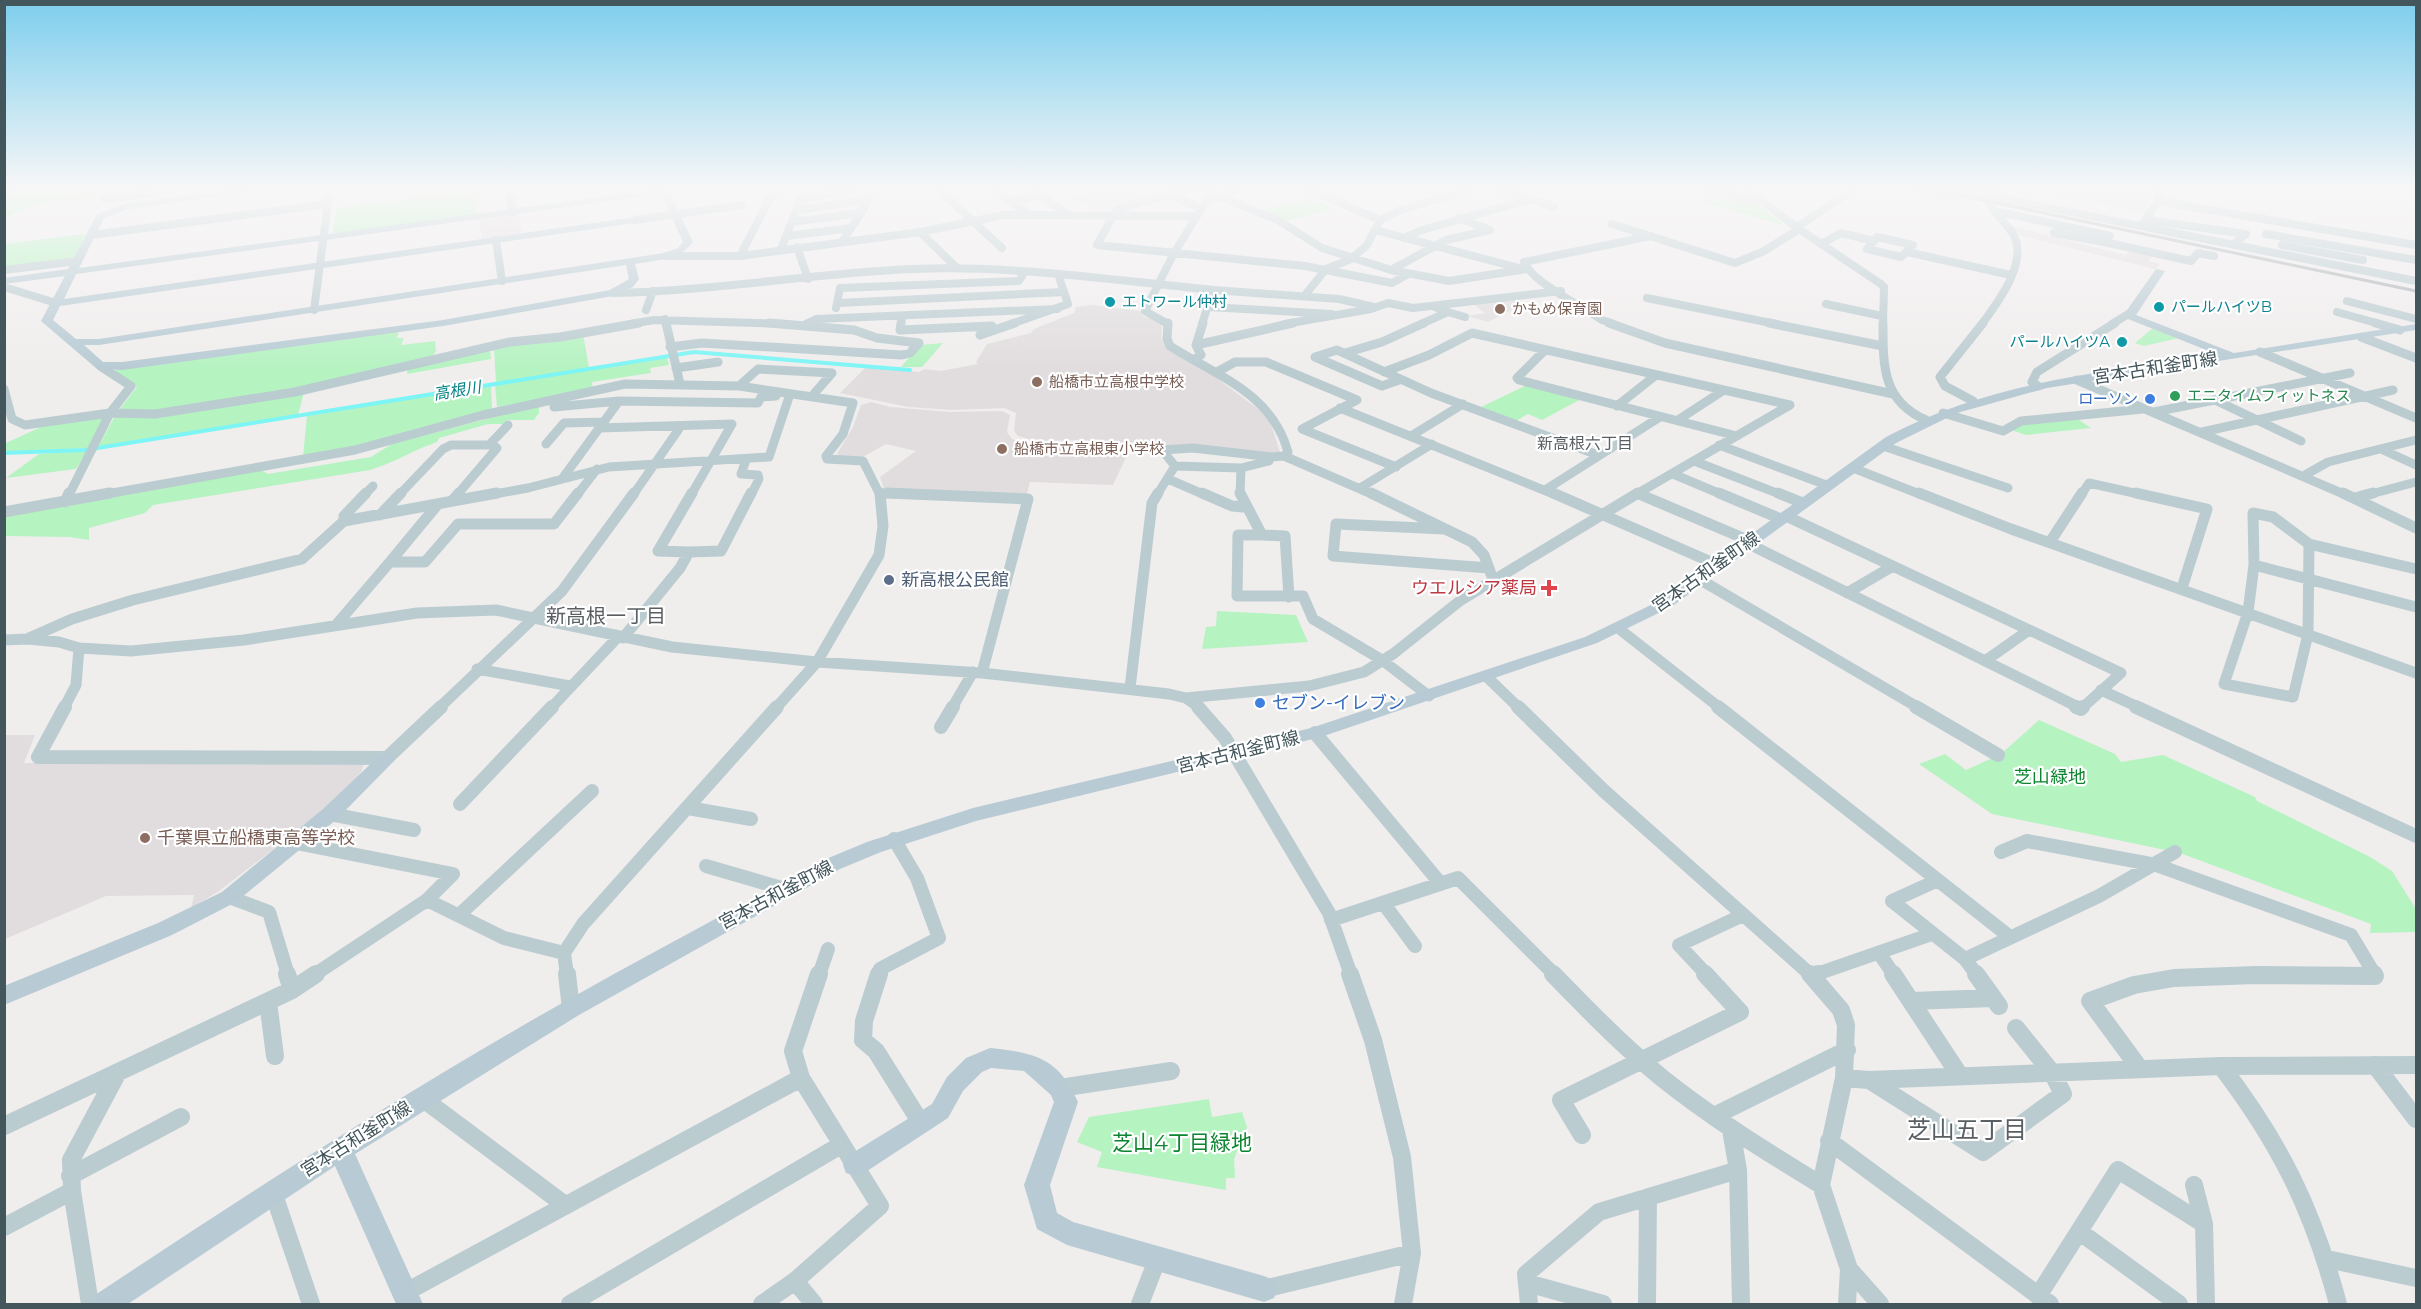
<svg xmlns="http://www.w3.org/2000/svg" width="2421" height="1309" font-family="Montserrat,'Noto Sans JP',sans-serif">
<style>
.education{fill:#e1dddf}
.green{fill:#b5f3c1}
.lines{fill:none;stroke-linecap:round;stroke-linejoin:round}
.stream{stroke:#7ef5f5;stroke-width:4}
.street-far4{stroke:#bbccd1;stroke-width:8}
.street-far3{stroke:#bbccd1;stroke-width:9}
.street-far2{stroke:#bbccd1;stroke-width:11}
.street-far1{stroke:#bbccd1;stroke-width:14}
.street{stroke:#bbccd1;stroke-width:18}
.secondary{fill:#b8cbd4;fill-rule:evenodd}
.rail{stroke:#aeb4b8;stroke-width:3}
.culture-dot{fill:#0f9aa8;stroke:#fff;stroke-width:2}
.education-dot{fill:#8d6e63;stroke:#fff;stroke-width:2}
.leisure-dot{fill:#2e9e5b;stroke:#fff;stroke-width:2}
.shop-dot{fill:#3f7fe0;stroke:#fff;stroke-width:2}
.service-dot{fill:#5c6f8a;stroke:#fff;stroke-width:2}
.health-dot{fill:#e0444e;stroke:#fff;stroke-width:2}
.labels{text-anchor:middle;stroke-width:4.5;stroke-linejoin:round;paint-order:stroke}
.far-culture-label{font-size:15px;fill:#0d838f;stroke:#fff;text-anchor:start}
.far-education-label{font-size:15px;fill:#785e54;stroke:#fff;text-anchor:start}
.far-leisure-label{font-size:15px;fill:#27864d;stroke:#fff;text-anchor:start}
.far-shop-label{font-size:15px;fill:#366cbe;stroke:#fff;text-anchor:end}
.far-water-label{font-size:16px;font-style:italic;fill:#058282;stroke:#fff}
.far-neighbourhood-label{font-size:16px;fill:#595f63;stroke:#fff}
.street-label{font-size:18px;fill:#43565c;stroke:#fff}
.service-label{font-size:18px;fill:#4e5e75;stroke:#fff;text-anchor:start}
.health-label{font-size:18px;fill:#be3a42;stroke:#fff;text-anchor:end}
.shop-label{font-size:18px;fill:#366cbe;stroke:#fff;text-anchor:start}
.park-label{font-size:18px;fill:#0d8530;stroke:#fff}
.education-label{font-size:18px;fill:#785e54;stroke:#fff;text-anchor:start}
.neighbourhood-label{font-size:20px;fill:#595f63;stroke:#fff}
.near-park-label{font-size:21px;fill:#0d8530;stroke:#fff}
.near-neighbourhood-label{font-size:24px;fill:#595f63;stroke:#fff}
</style>
<rect width="100%" height="100%" fill="#f0eded"/>
<path class="education" d="M1106,187H1151L1160,191L1096,210L1069,197Z
M2019,187H2152V190L2145,212Z
M518,212L522,233L482,239L479,218Z
M2011,226L2126,255L2130,249L2154,255L2148,261L2160,264L2155,269L2018,235Z
M1517,298L1529,308L1512,310L1488,322L1468,316L1485,313L1472,303Z
M1092,305L1140,311L1143,316L1162,323L1161,339L1166,347L1210,373L1262,412L1271,424L1280,452L1269,454L1191,447L1132,448L1081,440L1035,441L1018,436L1014,431L1016,413L1004,408L951,410L909,407L840,393L867,366L919,372L925,369L941,371L978,364L976,362L987,344L1031,333L1034,329L1074,313L1076,307Z
M871,402L890,407L950,412L1002,411L1010,415L1007,432L1012,439L1034,445H1069L1128,453L1113,485L1030,482L1026,497L885,492L880,477L916,451L886,444L863,457H841L837,454L853,427L861,405Z
M5,735H35L24,763L364,762L362,771L331,805L219,891L191,908L194,895L106,896L5,939Z"/>
<path class="green" d="M32,187H81L78,195L146,187L145,191L36,204L5,218L4,190Z
M494,187H505V191L475,195L478,216L333,235L336,208Z
M1730,197L1760,206L1785,226L1698,201C1710,197 1718,201 1730,197Z
M1310,198L1334,209L1286,221L1260,210Z
M85,234L75,259L5,268L4,244Z
M2153,328L2179,338L2144,346L2135,343Z
M399,330L397,338H403V341L401,345L435,341L436,351L431,359C330,383 224,412 119,410L137,387L112,371L117,369Z
M583,334L589,368L496,383L494,348Z
M943,343L922,367H901L920,345Z
M490,349L491,359L407,374L408,368Z
M667,358L669,365L650,368L651,373L592,382L593,390L497,407L495,384Z
M1529,384L1583,398L1542,420L1528,414L1516,421L1481,407Z
M491,385L492,409L435,428L303,457L307,416Z
M304,392L298,415L98,447L116,414Z
M539,405V413L534,420H507L503,424H488L439,438L437,442C413,450 394,463 370,470L153,505L145,513L89,528V540L70,537L5,536L4,514L261,470L268,474L371,457L392,444Z
M107,415L88,448L5,452L4,444L43,426Z
M2076,418L2091,428L2026,435L2011,430L2024,423Z
M87,451L76,469L6,478L39,454Z
M1217,611L1296,615L1308,642L1202,649L1206,627L1216,626Z
M2039,720L2115,754L2121,762L2163,755L2255,797L2257,801L2370,857L2392,871L2416,909V932L2370,933L2371,924L2180,853L1992,814L1919,764L1945,754L1966,770L2001,754Z
M1209,1099L1212,1117L1242,1112L1247,1127L1234,1159L1235,1178H1226V1190L1097,1167L1102,1152L1077,1142L1089,1117Z"/>
<g class="lines">
<path class="stream" d="M4,453L85,450L694,352L910,370"/>
<path class="street-far4" d="M508,187L513,212
M936,187L1002,248
M990,187L1028,214
M1028,187L1067,214
M1196,187L1278,220L1322,248L1391,270L1449,281L1527,269
M1303,187L1380,220
M1494,187L1554,207
M1702,187L1759,201
M1743,187L1799,229L1881,284L1884,287L1883,324
M1907,187L1955,197
M1944,187L2416,281
M4,189L28,187
M1169,195L1200,208
M104,199L152,193
M1009,201L1041,196
M2158,201L2416,245
M1117,209L1197,187
M797,210L868,200
M1995,211L2110,236L2104,242L2191,261L2198,253L2214,256
M1114,214L1097,245L1305,266L1392,283L1408,274
M635,220L742,205
M2147,220L2246,234L2234,244
M792,222L861,213
M2143,223L2158,201L2157,187
M1612,224L1735,263L1764,251L1799,229
M2063,226L2054,233L2104,242
M1797,227L1857,187
M1375,230L1519,268
M920,232L957,268
M2266,234L2416,260
M91,235L328,204
M786,236L851,228
M1877,237L1913,245L1901,257L1867,249Z
M1404,238L1422,230L1531,199
M496,240L502,281
M1821,244L1841,233L1874,241
M2282,245L2363,260
M797,247L808,279
M781,249L800,200L859,187
M1907,252L2011,275
M666,256H740L920,232L1004,215L1194,216
M740,256L769,200L779,187
M4,270L78,261
M1391,270L1446,240L1490,230L1459,218
M4,287L56,303
M613,293C714,291 813,273 913,269C1013,265 1113,280 1213,290
M1305,295L1326,269L1351,259L1367,245L1380,220L1401,210L1477,187
M1647,298L1776,324
M2347,301L2416,319
M838,303L1064,292
M1826,304L1882,316
M1208,307L1332,314
M836,308L840,288L1019,281L1024,273
M314,310L330,187
M646,310L653,291
M1448,312L1465,317
M2337,312L2380,324
M665,319L666,324
M631,324L654,320L787,324
M807,324L816,319L1057,309
M901,324L902,316
M1011,324L1068,304L1058,274
M1168,324L1145,311L1173,255L1206,201L1245,187
M1202,324L1213,290L1339,299L1374,307
M1285,324L1371,309L1388,303L1413,308L1561,291
M1421,324L1448,312L1435,307
M1614,324L1602,320C1583,307 1532,282 1524,262L1651,236
M1982,324C1998,302 2029,262 2013,234C2005,222 1994,213 1987,200V194L1998,187
M2112,324L2130,313"/>
<path class="street-far3" d="M666,323L680,384
M769,323L854,330L877,338L919,343
M901,323L900,330L992,326
M1609,323L1665,343L1893,394
M1769,323L1883,346
M1883,323C1883,365 1882,401 1926,420
M2375,323L2400,330
M807,324L809,323
M980,335L1015,323
M2361,337L2416,358
M1196,345L1203,323
M670,347L702,343L902,355L910,353L919,343
M1545,350L1517,378L1519,380L1737,436
M2260,352L2416,418
M1345,353L1382,342L1424,323
M1195,359L1201,355L1196,345L1293,323
M676,368L718,362
M1217,372L1235,362H1266L1357,400L1302,429L1396,467
M1384,372L1429,355L1472,333L1790,405L1635,495
M1399,380L1382,386L1315,357L1337,350L1431,393L1598,455
M2077,380L2346,495
M739,386L758,369L832,373L813,395
M2038,386L2032,382L2037,372L2115,323
M4,389L12,419L25,425L110,413L155,414L295,392L510,342L560,337L639,323
M2215,400L2301,441
M1973,401L1945,386L1940,377L1983,323
M1617,406L1656,375
M554,407L619,401
M1340,408L1556,495
M2154,412L2350,373
M1943,413L2003,431L2021,421L2143,409
M1678,420L1724,390
M599,428L732,424L691,495
M2202,432L2393,390
M1411,436L1463,404
M546,444L564,423L603,422
M489,445L508,425
M1719,445L1829,486
M1883,446L2008,488
M2381,449L2416,465
M1284,456L1374,495
M746,460L741,474L758,475L759,479L751,495
M1694,461L1782,495
M1175,466L1241,468
M1853,468L1922,495
M1673,474L1723,495
M2305,475L2328,462L2416,440
M562,479L619,401L758,403L761,397L776,396
M1168,479L1205,495
M1360,488L1432,444
M1545,490L1660,417
M880,493L924,495
M69,495L110,413L131,386L100,366
M101,495L355,450L483,415L625,384L739,386L853,403L843,434L826,456L827,459L863,461L880,495
M364,495L373,486
M399,495L443,449L451,445H493L497,448L457,495
M489,495L528,488L609,467L769,457L789,397
M577,495L597,469
M633,495L681,426
M1157,495L1175,466L1162,450L1193,448L1272,457L1284,456L1288,452C1272,393 1217,376 1170,346L1167,339L1168,323
M1240,495L1241,468L1269,461
M2081,495L2089,483L2143,495
M2367,495L2416,482"/>
<path class="street-far2" d="M887,493L1028,499L982,673
M1202,493L1232,506L1243,507
M1240,493L1262,535L1285,536L1289,597
M1371,493L1472,542L1484,555L1491,574
M1553,493L1718,565
M1719,493L1781,519
M1778,493L1803,503
M1919,493L2011,529L2416,673
M2136,493L2207,509L2182,588
M2343,493L2416,528
M1639,494L1750,541
M2355,498L2373,493
M452,501L459,493
M65,502L69,493
M4,512L110,493
M2253,513L2273,517L2309,544L2308,634L2293,697L2224,684L2248,612L2254,565Z
M380,515L401,493
M1786,516L2121,673L2082,708
M344,521V516L366,493
M1444,529L1336,524L1333,556L1489,568
M1262,535H1238L1237,596H1303L1313,619L1382,660L1429,696
M2050,542L2082,493
M1747,543L2080,708
M2309,544L2416,569
M689,552L658,551L692,493
M390,562L438,504
M2254,565L2416,607
M1699,579L1919,708
M1847,593L1893,566
M336,625L390,562H425L458,524H554L578,493
M1618,628L1720,708
M29,638L72,619L133,600L302,559L344,521L497,493
M623,638L680,568L689,552L721,551L751,493
M4,640L28,639L59,642L79,648L131,651L244,640L417,613L496,610L672,647L817,662L982,673L1169,694L1186,698L1200,708
M1985,661L2029,630
M477,669L570,686
M1487,677L1519,708
M1130,688L1152,503L1158,493
M2101,690L2140,708
M1186,698L1309,686L1364,672L1393,654L1461,600L1638,493
M64,708L76,685L79,648
M439,708L562,591L634,493
M551,708L617,638
M776,708L817,662L879,555L883,526L880,493
M952,708L973,672"/>
<path class="street-far1" d="M65,707L38,757L387,758L441,707
M1198,707L1225,738L1329,913L1351,975
M1518,707L1604,791L1811,975
M1718,707L2010,937
M1916,707L1998,755
M2076,707L2081,709L2083,707
M2136,707L2416,836
M941,727L953,707
M1315,733L1441,884
M460,804L552,707
M688,808L751,819
M330,814L414,830
M296,843L453,874L427,900L314,975
M2001,852L2027,841L2156,865L2351,935L2375,975
M706,866L785,889
M1938,880L1892,901L1965,959L1977,975
M229,897L269,912L288,975
M427,900L504,938L564,953
M1384,904L1415,946
M459,915L592,791
M1331,920L1458,878L1555,975
M1879,953L1894,975
M1965,959L2099,896L2175,852
M567,975L564,953L583,924L777,707
M819,975L828,949
M879,975L880,969L939,938L917,878L894,839
M1707,975L1679,945L1741,916
M1814,975L1932,934
M2245,975H2305"/>
<path class="street" d="M287,974L292,990
M567,974L571,1009
M879,974L864,1021L863,1040L876,1051L921,1123
M1350,974L1373,1040L1402,1157L1412,1253L1403,1304
M1553,974C1588,1010 1623,1046 1662,1078C1712,1118 1767,1152 1821,1185
M1810,974L1841,1010L1846,1025L1844,1078L1821,1185L1849,1269L1847,1304
M1893,974L1960,1076
M1976,974L1999,1006
M1812,976L1818,974
M1911,1001L1993,998
M268,1002L275,1056
M2375,1065L2416,1119
M2221,1066C2280,1143 2313,1210 2338,1304
M2140,1069L2090,1001L2134,985L2174,978L2256,975L2375,976L2374,974
M1844,1078L1869,1080L2221,1066L2416,1065
M1869,1080L1983,1152L2063,1094L2053,1074L2016,1028
M1060,1088L1171,1071
M422,1098L565,1205
M1714,1116L1847,1050
M4,1126L292,990L316,974
M1731,1130L1738,1170L1741,1304
M1582,1135L1561,1100L1740,1012L1705,974
M1829,1141L2050,1304
M70,1176L181,1117
M2194,1185L2204,1224L2206,1304
M273,1192L311,1304
M4,1227L72,1191
M2080,1232L2179,1304
M2327,1259L2416,1278
M1849,1269L1880,1304
M795,1281L814,1304
M1527,1283L1603,1304
M1264,1289L1412,1253
M406,1292L801,1078
M2038,1296L2118,1170L2204,1224
M90,1304L72,1191L71,1160L117,1074
M570,1304L841,1145
M762,1304L795,1281L880,1206L801,1078L793,1051L819,974
M1140,1304L1157,1260
M1529,1304L1526,1274L1599,1212L1738,1170
M1647,1304L1648,1197"/>
<path class="secondary" d="M255,187H282L129,209L104,218L79,268L659,189L658,187H667L693,242C679,260 657,260 635,264L639,279L633,287L613,296L443,326L122,370L96,368L41,321L65,276L4,284V278L68,269L97,214L127,203ZM661,194L683,242L678,248L664,253L99,339H76L53,320L60,306L635,223L640,220L635,217L64,299L76,274ZM626,265L629,279L610,290L443,320L122,362H103L84,345H99Z
M868,187H877L866,213L846,243H840L838,241L856,213Z
M2156,269L2165,271L2136,315L2234,353L2416,324V330L2047,388L1957,413L1896,443L1671,607L1597,643L1321,737L976,821L881,852L840,869L579,1015L355,1154L423,1304H396L335,1166L128,1304H92L95,1295C249,1193 403,1093 564,1002C650,953 739,907 826,859L867,842L973,808L1311,728L1585,637L1659,601L1886,437C1990,382 2105,371 2219,355L2128,319L2125,313Z
M387,752L393,754L396,758L393,762L337,819L236,902L172,935L4,1005V986L158,923L222,892L323,809L381,754Z
M990,1048C1035,1053 1058,1057 1078,1102L1050,1185L1057,1213L1073,1222L1264,1276L1274,1280L1277,1289L1274,1298L1264,1302L1067,1245L1037,1229L1024,1185L1054,1102L1051,1095L1024,1071L991,1068L982,1072L963,1091L948,1118L864,1173L855,1176L846,1173L843,1165L846,1157L932,1104L947,1077L966,1058Z"/>
<path class="rail" d="M1920,187L2416,291"/>
</g>
<linearGradient id="sky" x2="0" y2="1"><stop stop-color="#7dceed"/><stop offset="0.51" stop-color="#f8f7f7"/><stop offset="1" stop-color="#f8f7f7" stop-opacity="0"/></linearGradient>
<rect width="2421" height="370" fill="url(#sky)"/>
<g class="culture-dot">
<circle cx="1110" cy="302" r="6"/>
<circle cx="2159" cy="307" r="6"/>
<circle cx="2122" cy="342" r="6"/>
</g>
<g class="education-dot">
<circle cx="1500" cy="309" r="6"/>
<circle cx="1037" cy="382" r="6"/>
<circle cx="1002" cy="449" r="6"/>
<circle cx="145" cy="838" r="6"/>
</g>
<circle class="leisure-dot" cx="2175" cy="396" r="6"/>
<g class="shop-dot">
<circle cx="2150" cy="399" r="6"/>
<circle cx="1260" cy="703" r="6"/>
</g>
<circle class="service-dot" cx="889" cy="580" r="6"/>
<path class="health-dot" d="M1546 579h6v6h6v6h-6v6h-6v-6h-6v-6h6z"/>
<g class="labels">
<g class="far-culture-label">
<text x="1122" y="307">エトワール仲村</text>
<text x="2171" y="312">パールハイツB</text>
<text x="2110" y="347" text-anchor="end">パールハイツA</text>
</g>
<g class="far-education-label">
<text x="1512" y="314">かもめ保育園</text>
<text x="1049" y="387">船橋市立高根中学校</text>
<text x="1014" y="454">船橋市立高根東小学校</text>
</g>
<g class="far-leisure-label">
<text x="2187" y="401">エニタイムフィットネス</text>
</g>
<g class="far-shop-label">
<text x="2138" y="404">ローソン</text>
</g>
<g class="far-water-label">
<text transform="translate(457 390) rotate(-9)" y="6">高根川</text>
</g>
<g class="far-neighbourhood-label">
<text x="1585" y="449">新高根六丁目</text>
</g>
<g class="street-label">
<text transform="translate(2155 368) rotate(-9)" y="6">宮本古和釜町線</text>
<text transform="translate(1706 572) rotate(-35)" y="6">宮本古和釜町線</text>
<text transform="translate(1238 752) rotate(-14)" y="6">宮本古和釜町線</text>
<text transform="translate(776 895) rotate(-28)" y="6">宮本古和釜町線</text>
<text transform="translate(356 1139) rotate(-32)" y="6">宮本古和釜町線</text>
</g>
<g class="service-label">
<text x="901" y="586">新高根公民館</text>
</g>
<g class="health-label">
<text x="1537" y="594">ウエルシア薬局</text>
</g>
<g class="shop-label">
<text x="1272" y="709">セブン-イレブン</text>
</g>
<g class="park-label">
<text x="2050" y="783">芝山緑地</text>
</g>
<g class="education-label">
<text x="157" y="844">千葉県立船橋東高等学校</text>
</g>
<g class="neighbourhood-label">
<text x="606" y="623">新高根一丁目</text>
</g>
<g class="near-park-label">
<text x="1182" y="1150">芝山4丁目緑地</text>
</g>
<g class="near-neighbourhood-label">
<text x="1967" y="1138">芝山五丁目</text>
</g>
</g>
<rect width="2421" height="1309" fill="none" stroke="#43565c" stroke-width="12"/>
</svg>
